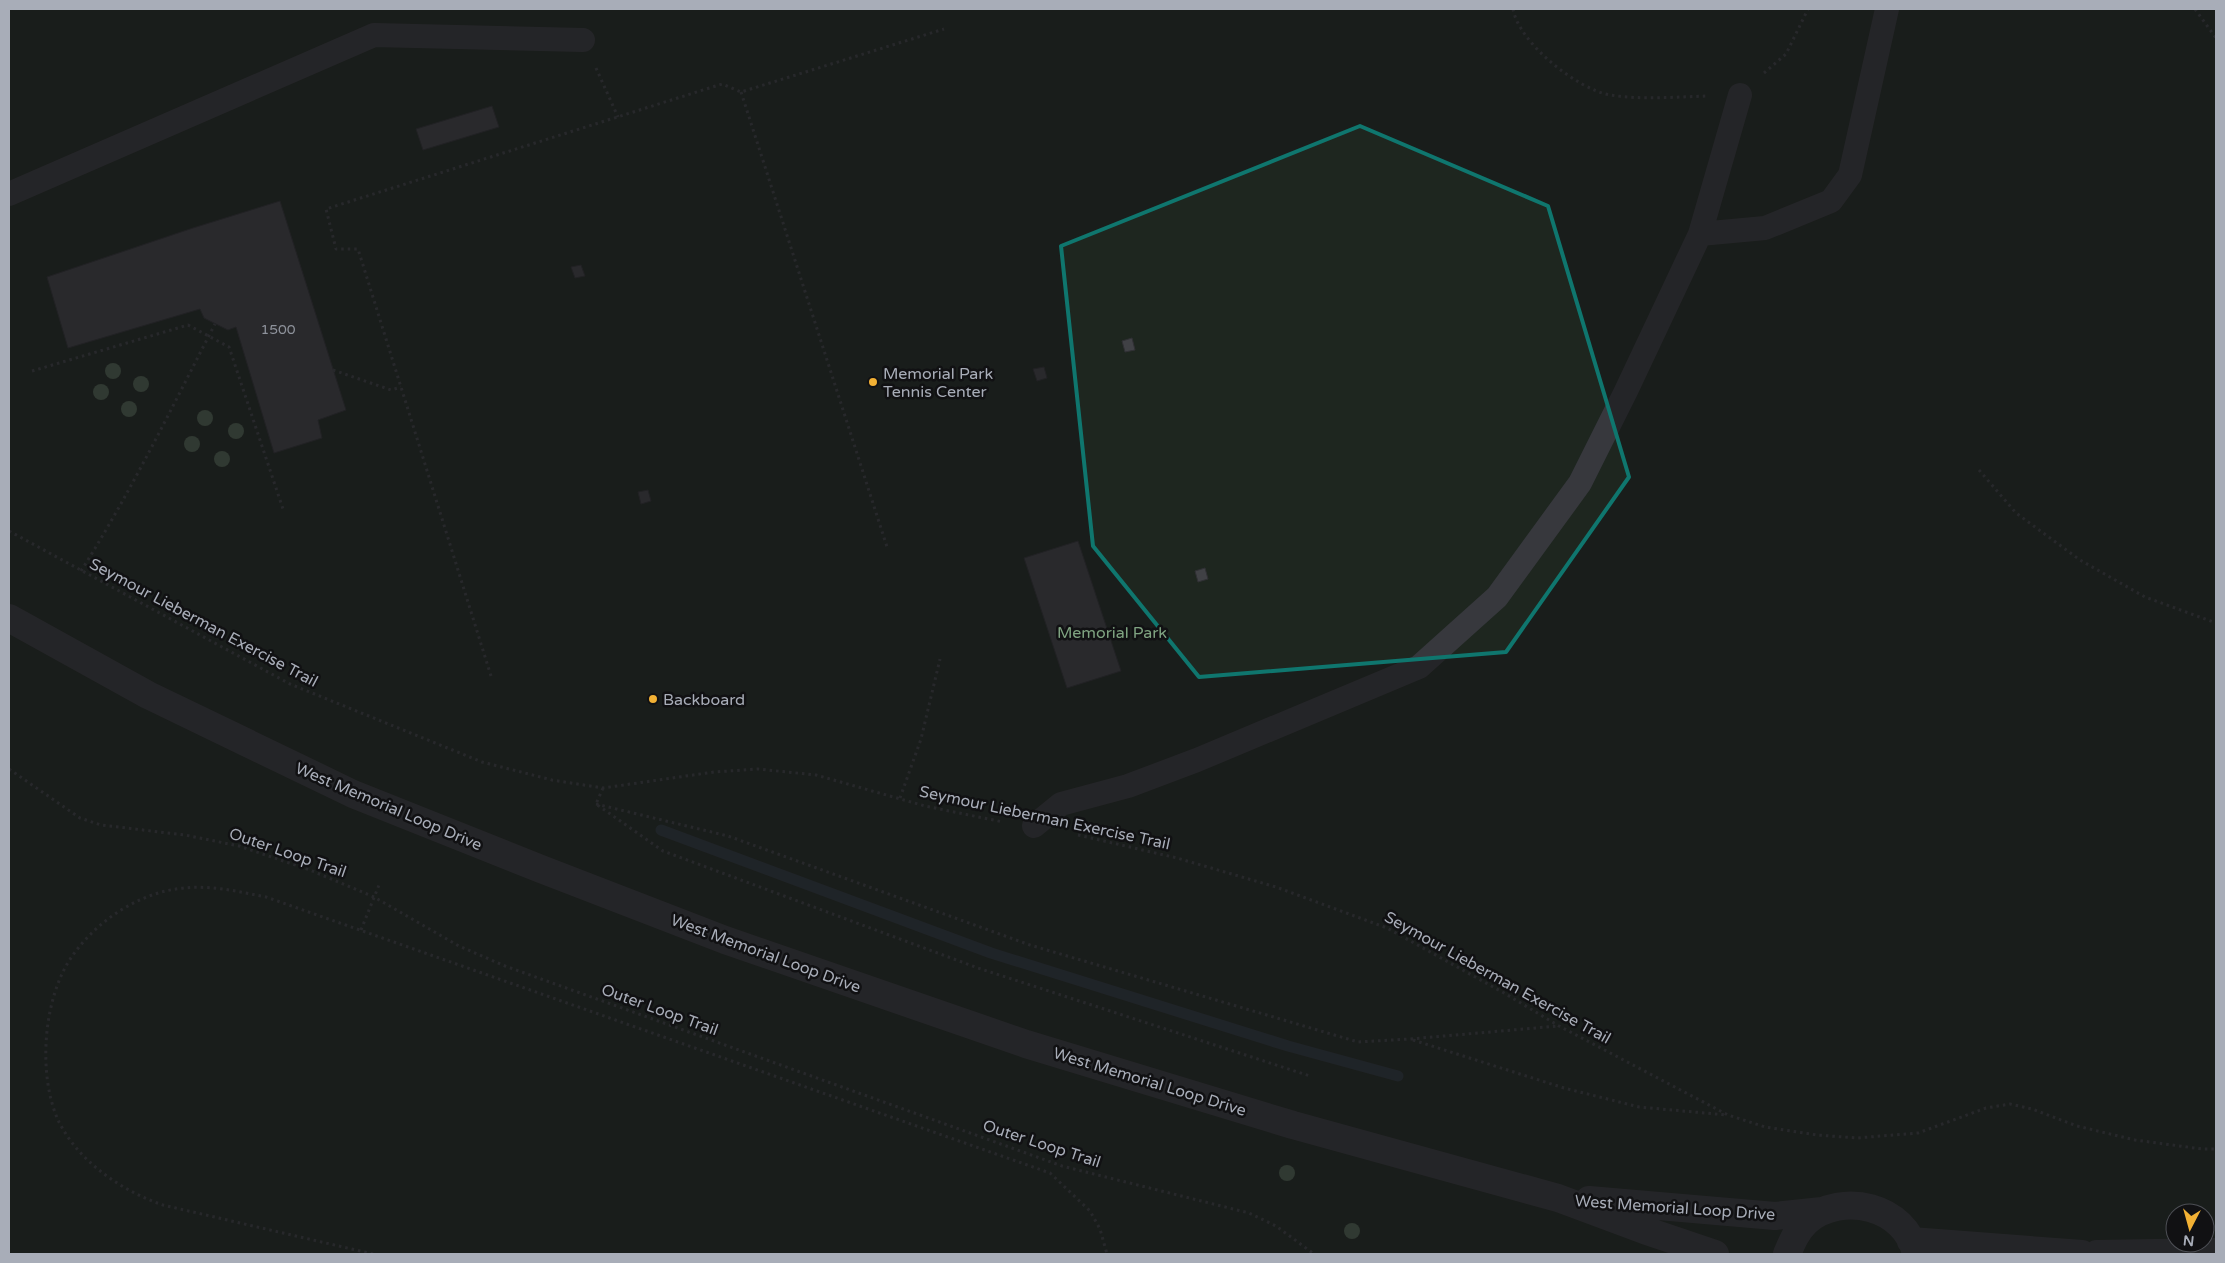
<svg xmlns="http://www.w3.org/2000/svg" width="2225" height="1263" font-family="'Varela Round',sans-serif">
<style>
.green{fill:#1e261f;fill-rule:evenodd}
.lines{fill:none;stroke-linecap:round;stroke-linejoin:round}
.stream{stroke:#2c353c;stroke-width:11}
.building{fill:#404145;stroke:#303034}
.path{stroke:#3d3f44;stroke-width:3;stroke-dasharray:2.5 4;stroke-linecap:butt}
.service{stroke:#37383d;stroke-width:24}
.tertiary{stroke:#37383d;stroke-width:28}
.tree{fill:#506452}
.marked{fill:none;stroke:#0f766e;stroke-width:4;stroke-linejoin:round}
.poi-dot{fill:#f2b134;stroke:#111113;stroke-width:2}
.labels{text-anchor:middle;stroke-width:5;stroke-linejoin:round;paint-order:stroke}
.number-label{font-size:14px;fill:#8e929b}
.poi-label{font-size:16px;fill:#a8adb8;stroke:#111113;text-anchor:start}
.street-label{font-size:16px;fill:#a8adb8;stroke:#111113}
.park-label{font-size:16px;fill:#7fa381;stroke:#111113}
</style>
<rect width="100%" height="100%" fill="#161618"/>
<path class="green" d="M9,9H2216V1254H9ZM2175,1213H2205V1243H2175Z"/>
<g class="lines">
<path class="stream" d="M661,830L991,953L1288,1046L1398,1076"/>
</g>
<path class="building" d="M492,106L499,127L423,150L416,129Z
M280,201L346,410L318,420L322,438L274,453L236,327L228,330L204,318L200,309L68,348L47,277L193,228Z
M581,265L585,276L575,278L571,267Z
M1132,338L1135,350L1125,352L1122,341Z
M1044,367L1047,378L1037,381L1033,369Z
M648,490L651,501L641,504L638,492Z
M1078,541L1121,671L1067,688L1024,558Z
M1205,568L1208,579L1198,582L1195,571Z"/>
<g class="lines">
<path class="path" d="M1513,9C1519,43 1577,89 1610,95C1642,100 1675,97 1707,96
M2195,9L2216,38
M596,68L618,117
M1764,73L1786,54L1808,9
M741,92L888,550
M333,370L391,390L401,387
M32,371L188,325L229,347L283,509
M1979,470L2016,513L2080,560L2145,597L2216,623
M9,531L290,684L482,762L552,780L603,788L714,772L758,769L816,775L925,806L1003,822
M81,571C131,492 172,407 215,324
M491,676L358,249H336L326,209L722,84L741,92L944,29
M9,769L80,818L101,825L185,835L239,846L310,870L374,897L459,946L505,966L1062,1166L1249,1213L1276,1226L1314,1254
M603,788L596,804L663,851L978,968L1310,1076
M900,798L921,739L940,659
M596,804L728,836L1030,945L1358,1042L1410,1039L1558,1026
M1078,835L1177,858L1276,887L1387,928L1504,993L1559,1026L1728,1115L1765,1127L1817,1135L1857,1138L1918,1133L1986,1108L2010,1104L2032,1109L2077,1126L2135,1140L2202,1149H2216
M361,930L379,885
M1413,1040L1564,1088L1639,1107L1727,1115
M373,1254L163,1205C122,1191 79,1162 59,1122C37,1076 43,996 73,955C96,922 136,895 176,889C207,884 236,891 266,897L1050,1173L1090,1211L1100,1229L1107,1254"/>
<path class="service" d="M9,194L374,35L583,40
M1700,234L1765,228L1831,201L1850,175L1887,9
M1034,826L1061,804L1128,786L1197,760L1419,667L1497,597L1580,483L1626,391L1700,234L1740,95"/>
<path class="tertiary" d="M9,618L148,695L353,794L541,869L725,940L1026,1044L1293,1125L1558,1198L1644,1230L1715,1254
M1589,1200L1775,1216L1822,1211
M1911,1241L2082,1254
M1787,1254C1792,1242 1797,1230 1807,1221C1842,1191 1906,1206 1916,1254
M2097,1254L2216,1252"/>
</g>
<g class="tree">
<circle cx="113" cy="371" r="8"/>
<circle cx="141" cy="384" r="8"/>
<circle cx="101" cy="392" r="8"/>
<circle cx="129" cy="409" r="8"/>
<circle cx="205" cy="418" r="8"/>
<circle cx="236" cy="431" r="8"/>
<circle cx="192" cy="444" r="8"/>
<circle cx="222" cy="459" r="8"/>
<circle cx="1287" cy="1173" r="8"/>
<circle cx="1352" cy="1231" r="8"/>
</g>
<path d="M0 0H2225V1263H0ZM1360,126L1548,206L1629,477L1506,652L1199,677L1093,546L1061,246Z" fill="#161618" fill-opacity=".55" fill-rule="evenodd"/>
<path class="marked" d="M1360,126L1548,206L1629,477L1506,652L1199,677L1093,546L1061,246Z"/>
<g class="poi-dot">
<circle cx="873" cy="382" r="5"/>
<circle cx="653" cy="699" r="5"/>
</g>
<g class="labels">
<g class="number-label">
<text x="278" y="334">1500</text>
</g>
<g class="poi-label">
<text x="883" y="379">Memorial Park<tspan x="883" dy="18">Tennis Center</tspan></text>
<text x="663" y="705">Backboard</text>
</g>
<g class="street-label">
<text transform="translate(204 622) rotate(28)" y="6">Seymour Lieberman Exercise Trail</text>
<text transform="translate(389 806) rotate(23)" y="6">West Memorial Loop Drive</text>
<text transform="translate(1045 817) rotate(12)" y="6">Seymour Lieberman Exercise Trail</text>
<text transform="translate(288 852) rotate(19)" y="6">Outer Loop Trail</text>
<text transform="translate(766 953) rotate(20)" y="6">West Memorial Loop Drive</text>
<text transform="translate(1498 977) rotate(29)" y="6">Seymour Lieberman Exercise Trail</text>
<text transform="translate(660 1009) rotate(20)" y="6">Outer Loop Trail</text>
<text transform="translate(1150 1081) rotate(17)" y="6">West Memorial Loop Drive</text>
<text transform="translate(1042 1143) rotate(18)" y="6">Outer Loop Trail</text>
<text transform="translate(1675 1207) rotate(4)" y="6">West Memorial Loop Drive</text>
</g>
<g class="park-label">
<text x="1112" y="638">Memorial Park</text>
</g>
</g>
<rect width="2225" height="1263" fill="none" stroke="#a8adb8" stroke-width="20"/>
<g transform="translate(2190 1228) rotate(186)"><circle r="24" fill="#111113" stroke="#4d4f55"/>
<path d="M0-4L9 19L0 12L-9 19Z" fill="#f2b134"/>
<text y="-8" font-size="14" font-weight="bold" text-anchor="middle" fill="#a8adb8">N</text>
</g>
</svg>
